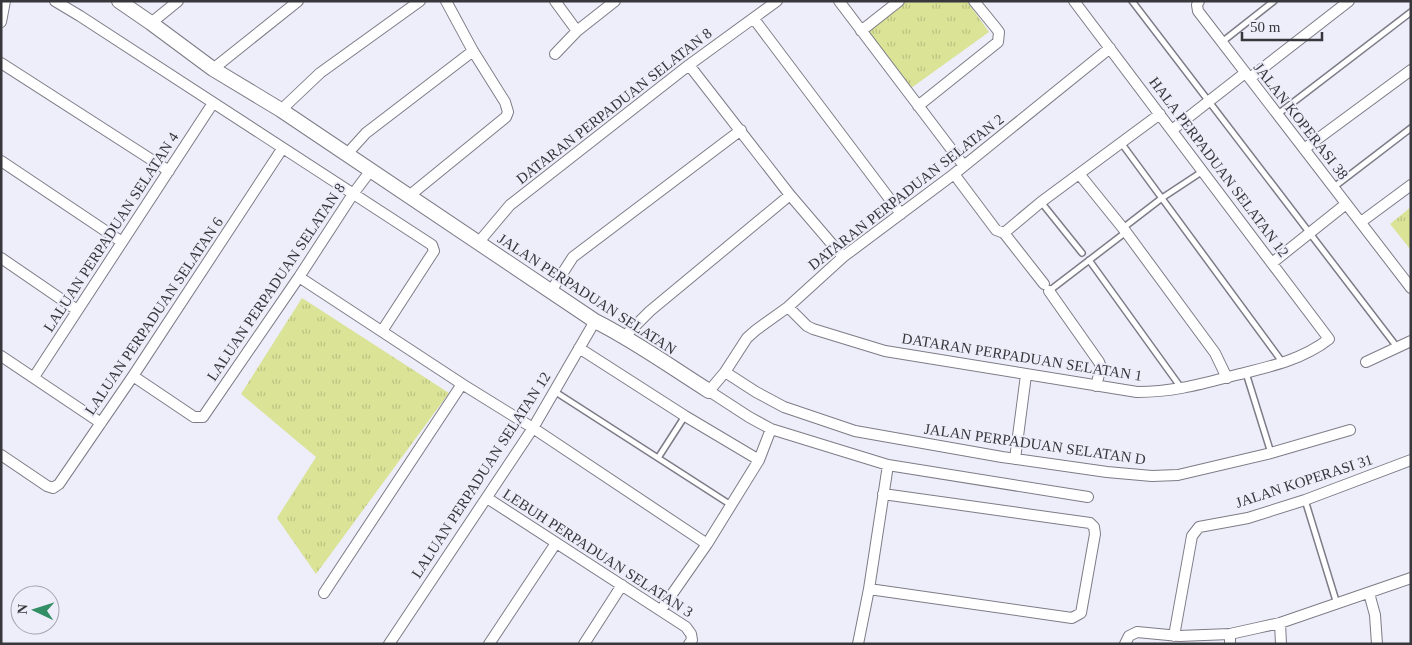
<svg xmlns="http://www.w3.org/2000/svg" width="1412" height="645" font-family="Georgia,serif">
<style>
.park{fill:url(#park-tufts)}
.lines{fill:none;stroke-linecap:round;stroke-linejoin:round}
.service-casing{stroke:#7d7c87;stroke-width:8}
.minor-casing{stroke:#7d7c87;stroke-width:12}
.tertiary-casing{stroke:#7d7c87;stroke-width:16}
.service{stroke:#fff;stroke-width:5}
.minor{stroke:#fff;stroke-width:10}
.tertiary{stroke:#fff;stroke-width:14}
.labels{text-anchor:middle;stroke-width:4;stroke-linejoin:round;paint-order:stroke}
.street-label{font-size:15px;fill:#37373c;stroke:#eeedfa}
</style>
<defs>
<pattern id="park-tufts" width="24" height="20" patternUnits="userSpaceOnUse" patternTransform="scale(1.25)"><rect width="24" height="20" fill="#dae396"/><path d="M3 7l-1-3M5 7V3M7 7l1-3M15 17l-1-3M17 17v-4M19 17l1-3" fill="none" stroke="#bcc382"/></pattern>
</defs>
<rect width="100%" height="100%" fill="#eeedfa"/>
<path class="park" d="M903,1H967L989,32L907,91L864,31Z
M1411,207V250L1390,224Z
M302,298L449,393L316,574L277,518L316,457L241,394Z"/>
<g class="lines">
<g class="service-casing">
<path id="service" d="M1132,1L1397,347
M1222,42L1274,1
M1278,114L1411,12
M1122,144L1283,363
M1334,187L1411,128
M1041,202L1082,253
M1123,228L1162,198L1203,171
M1089,260L1182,389
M1049,291L1126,232
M1246,373L1271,453
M554,391L731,505
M658,458L685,416
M1305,500L1337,604"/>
</g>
<g class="minor-casing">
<path id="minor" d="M55,1L80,16L432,245L434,251L432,254L382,331
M555,1L577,31
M839,1L964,166
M1199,1L1197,5L1198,11L1411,288
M754,19L901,214
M1,22L5,1
M151,23L178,1
M861,31L899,1
M555,54L577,31L615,1
M1,63L169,171
M689,65L790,195L843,257
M213,69L298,1
M1250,78L1349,1
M918,106L998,42L999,32L996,28L974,1
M281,110L320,73L420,1
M1172,130L1245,73
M1304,149L1411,70
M347,154L366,133L473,51
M1,161L122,242
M954,174L996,230L1004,233
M1080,175L1126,232L1215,353L1227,378
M409,196L506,117L508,112L505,102L473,51L446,1
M1361,222L1411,185
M478,243L510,205L689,65L777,1
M1,258L77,310
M1272,263L1346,204
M299,277L462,384L533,428L707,544
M1044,284L1004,233L1041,202L1160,114
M551,291L573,257L741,130
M1049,291L1099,362L1101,367L1096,386
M788,307L807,326L813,329L885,351L1137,392C1174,392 1201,384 1236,375C1269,367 1302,360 1329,339L1074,1
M625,336L650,311L790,195
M579,348L685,416L759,460
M1,356L101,423
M1366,362L1411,341
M725,372L756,392L784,407L855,431L1002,457L1107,472L1152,476L1178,475L1271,453L1350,430
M133,376L194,417H203L299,277L353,194L371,170
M34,377L213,103
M1,455L47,486L53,488L59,484L133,376L282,149
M1015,459L1026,375
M1088,497L888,465L771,429L749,417L709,391L725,372L747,338L756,330L788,307L843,257L954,174L1110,48
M487,498L686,627L691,634L692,640L689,644
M869,589L1072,618L1081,613L1095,534L1094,527L1090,523L883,494
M324,593L462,384
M1369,593L1375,615L1377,644
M661,610L707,544L759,460L771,429
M1280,623L1281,644
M1230,634V644
M1174,636L1192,536L1199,527L1248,518L1305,500L1411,460
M389,644L533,428L595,321
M489,644L556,543
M584,644L622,585
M858,644L869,589L888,465
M1125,644L1129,636L1137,632L1179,636L1230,634L1257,628L1280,623L1411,578"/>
</g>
<g class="tertiary-casing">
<path id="tertiary" d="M119,1L151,23L213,69L281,110L595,321C635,341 671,367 709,391"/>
</g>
<use href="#service" class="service"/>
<use href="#minor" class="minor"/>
<use href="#tertiary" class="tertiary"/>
</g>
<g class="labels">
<g class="street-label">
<text transform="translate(614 106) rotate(-38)" y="5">DATARAN PERPADUAN SELATAN 8</text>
<text transform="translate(1301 121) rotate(52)" y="5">JALAN KOPERASI 38</text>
<text transform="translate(1219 167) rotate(53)" y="5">HALA PERPADUAN SELATAN 12</text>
<text transform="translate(906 192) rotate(-38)" y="5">DATARAN PERPADUAN SELATAN 2</text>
<text transform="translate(111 232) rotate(-57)" y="5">LALUAN PERPADUAN SELATAN 4</text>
<text transform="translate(276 282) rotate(-56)" y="5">LALUAN PERPADUAN SELATAN 8</text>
<text transform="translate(587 294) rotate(33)" y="5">JALAN PERPADUAN SELATAN</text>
<text transform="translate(154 316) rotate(-56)" y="5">LALUAN PERPADUAN SELATAN 6</text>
<text transform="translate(1022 357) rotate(9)" y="5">DATARAN PERPADUAN SELATAN 1</text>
<text transform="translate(1035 444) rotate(8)" y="5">JALAN PERPADUAN SELATAN D</text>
<text transform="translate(481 475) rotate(-57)" y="5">LALUAN PERPADUAN SELATAN 12</text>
<text transform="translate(1304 481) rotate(-18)" y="5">JALAN KOPERASI 31</text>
<text transform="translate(598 553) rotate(33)" y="5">LEBUH PERPADUAN SELATAN 3</text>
</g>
</g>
<rect width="1412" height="645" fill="none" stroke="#37373c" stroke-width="5"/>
<g transform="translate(35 610) rotate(274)"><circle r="24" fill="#eeedfa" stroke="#a5a4ae"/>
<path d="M0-4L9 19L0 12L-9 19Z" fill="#318e65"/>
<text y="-8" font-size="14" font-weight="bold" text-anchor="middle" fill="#37373c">N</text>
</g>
<path d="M1242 32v8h80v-8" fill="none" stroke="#37373c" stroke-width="2.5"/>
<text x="1250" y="32" font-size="15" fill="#37373c" stroke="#eeedfa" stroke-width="4" paint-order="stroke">50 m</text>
</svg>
